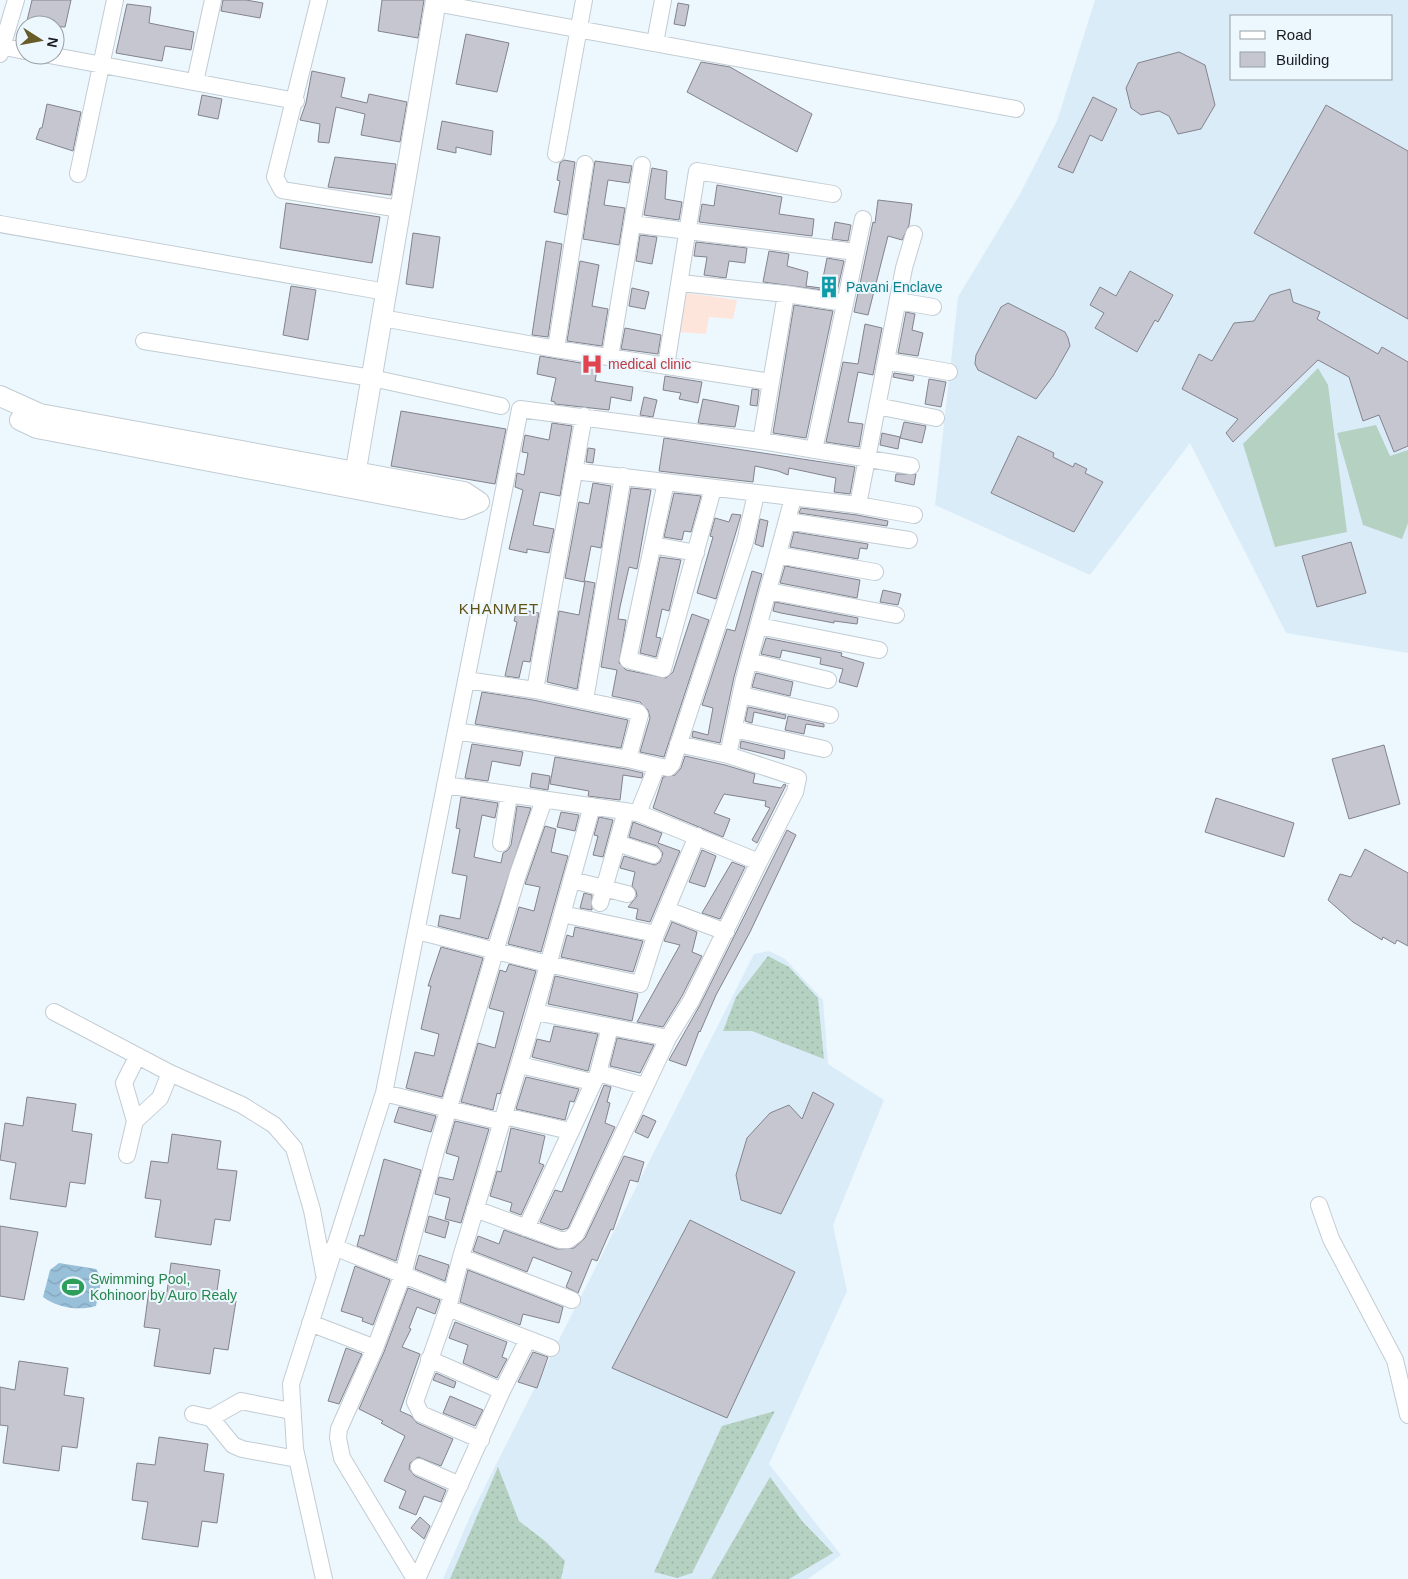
<svg xmlns="http://www.w3.org/2000/svg" width="1408" height="1579" font-family="Helvetica,sans-serif">
<style>
.built{fill:#dbecf9;fill-rule:evenodd}
.education{fill:#fee5dc}
.grass{fill:url(#grass-dots)}
.garden{fill:#b5d1c2}
.water{fill:url(#water-waves)}
.building{fill:#c6c6d1;stroke:#83838d}
.lines{fill:none;stroke-linecap:round;stroke-linejoin:round}
.minor-casing{stroke:#c2ccd3;stroke-width:18}
.tertiary-casing{stroke:#c2ccd3;stroke-width:22}
.minor{stroke:#fff;stroke-width:16}
.tertiary{stroke:#fff;stroke-width:20}
.labels{text-anchor:middle;stroke-width:4;stroke-linejoin:round;paint-order:stroke}
.culture-label{font-size:14px;fill:#0d838f;stroke:#edf7fe;text-anchor:start}
.health-label{font-size:14px;fill:#be3a42;stroke:#edf7fe;text-anchor:start}
.leisure-label{font-size:14px;fill:#27864d;stroke:#edf7fe;text-anchor:start}
.neighbourhood-label{font-size:15px;letter-spacing:1px;fill:#615316;stroke:#edf7fe}
</style>
<defs>
<pattern id="grass-dots" width="8" height="8" patternUnits="userSpaceOnUse" patternTransform="scale(1.25)"><rect width="8" height="8" fill="#b5d1c2"/><path d="M2 2h.1M6 6h.1" fill="none" stroke="#9bb3a6" stroke-width="1.8" stroke-linecap="round"/></pattern>
<pattern id="water-waves" width="16" height="10" patternUnits="userSpaceOnUse" patternTransform="scale(1.25)"><rect width="16" height="10" fill="#99c0d9"/><path d="M0 5q4-4 8 0t8 0" fill="none" stroke="#83a4ba"/></pattern>
</defs>
<rect width="100%" height="100%" fill="#edf7fe"/>
<path class="built" d="M1095,0H1408V653L1286,633L1190,443L1090,575L935,505L958,297L1020,194L1057,121ZM1232,16H1392V79H1232Z
M769,951L785,959L823,1000L828,1064L884,1100L833,1225L847,1291L769,1464L841,1555L808,1579H443L472,1512L754,954Z"/>
<path class="education" d="M687,293L737,300L733,319L709,317L706,334L679,332Z"/>
<path class="grass" d="M768,956L789,967L818,998L824,1059L752,1031H723L736,997Z
M775,1411L692,1573L677,1578L654,1572L722,1426Z
M498,1467L519,1521L545,1541L565,1561L561,1579H450Z
M770,1477L802,1521L833,1553L789,1579H711Z"/>
<path class="garden" d="M1318,368L1328,385L1347,532L1275,547L1243,444Z
M1376,425L1390,456L1408,450V523L1402,539L1363,525L1337,433Z"/>
<path class="water" d="M59,1263L96,1269L102,1278L96,1306C79,1311 58,1308 43,1297L50,1270Z"/>
<path class="building" d="M32,0H71L65,27L26,25Z
M223,0H246L263,3L260,18L221,11Z
M382,0H424L418,38L378,31Z
M678,3L689,5L685,26L674,24Z
M127,4L151,7L149,23L194,32L191,50L165,46L162,61L116,53Z
M466,34L509,43L497,92L456,84Z
M1179,52L1205,65L1215,105L1201,129L1178,134L1169,116L1159,111L1141,115L1131,108L1126,88L1138,63Z
M701,62L730,67L812,114L797,152L687,92Z
M312,71L345,78L341,97L367,103L369,94L407,102L400,142L361,135L365,114L336,107L329,143L318,142L320,124L300,120L306,103Z
M202,95L222,99L218,119L198,115Z
M1093,97L1117,109L1102,141L1090,135L1073,173L1058,167Z
M47,104L81,112L73,151L36,139L40,128H42Z
M1326,105L1408,151V319L1254,233Z
M442,121L493,131L491,155L456,147V153L437,149Z
M335,157L396,164L391,195L328,187Z
M564,160L575,162L567,215L554,212L560,181L557,180L560,163Z
M595,161L632,166L629,183L608,180L604,205L625,208L619,245L583,239Z
M652,168L667,171L665,199L682,202L679,220L644,215Z
M717,185L782,197L779,214L814,219L812,236L699,222L702,204L714,206Z
M878,200L912,204L909,225L902,240L888,236L868,315L854,312L873,222L875,223Z
M286,203L380,217L372,263L280,248Z
M835,222L851,225L848,241L832,239Z
M413,233L440,237L433,288L406,284Z
M640,235L657,237L652,264L636,261Z
M546,241L562,244L548,337L532,335Z
M696,242L747,248L745,263L729,261L726,278L704,275L707,257L694,256Z
M769,251L789,254L787,266L808,272L806,286L821,288L827,258L844,261L837,292L763,282Z
M580,261L599,265L592,306L608,309L602,346L567,341Z
M1130,271L1173,295L1158,322L1155,320L1137,352L1095,328L1104,313L1090,305L1100,287L1116,296Z
M291,286L316,290L308,340L283,335Z
M632,288L649,292L645,309L629,306Z
M1290,289L1293,302L1320,312L1317,319L1378,354L1382,347L1408,362V446L1394,452L1379,415L1363,421L1349,377L1318,360L1233,442L1226,433L1238,419L1182,389L1199,354L1212,361L1234,323L1254,321L1270,295Z
M1008,303L1065,332L1068,338L1070,346L1053,376L1036,399L978,370L975,364L976,355L1001,307Z
M794,305L833,311L806,438L773,433Z
M906,312L915,314L912,330L923,333L918,356L898,353Z
M865,324L882,328L873,375L858,372L848,422L863,424L859,447L826,442L843,362L858,364Z
M625,328L661,335L658,354L621,349Z
M540,356L598,366L595,381L633,387L631,401L611,397L609,410L555,404V402L551,401L556,378L537,374Z
M894,373L914,376L913,381L893,377Z
M665,376L702,382L698,403L679,399L681,393L663,390Z
M929,379L946,382L941,407L925,404Z
M752,389L759,390L757,406L750,405Z
M644,397L657,400L653,417L640,415Z
M703,399L739,406L735,427L698,423Z
M401,411L506,429L495,484L391,466Z
M904,422L926,426L922,443L900,438Z
M552,423L572,426L560,496L540,492L533,525L554,529L549,553L527,549V553L509,549L523,490L515,487L517,473L524,475L528,453L522,452L525,435L549,440Z
M882,433L900,437L898,449L880,445Z
M1018,436L1054,453L1053,457L1073,467L1075,463L1087,469L1085,473L1103,482L1074,532L991,493Z
M664,438L855,467L850,494L834,492L836,478L789,468L788,475L778,471L755,466L753,482L659,471Z
M588,448L595,449L593,463L586,462Z
M896,474H916L914,485L895,481Z
M593,483L611,486L601,548L591,546L584,582L565,578L579,502L589,504Z
M631,488L651,490L637,569L629,567L620,607L618,619L626,620L619,663L626,670L666,678L673,672L692,614L709,620L664,757L640,752L650,718L648,710L640,702L612,696L617,670L601,667Z
M674,493L701,496L691,532L684,531L682,540L664,537Z
M801,508L857,515L888,521L887,526L799,513Z
M732,514L741,515L716,599L697,593L713,537L710,536L715,518L729,522Z
M760,519L768,521L763,547L755,544Z
M794,532L868,544L867,549L860,548L858,559L790,547Z
M1351,542L1366,593L1317,607L1302,556Z
M660,557L681,560L669,611L662,609L656,637L661,638L656,657L640,653Z
M785,566L860,580L857,598L780,583Z
M752,571L762,574L734,677L720,743L692,737L693,731L708,735L713,708L702,705L727,629L735,631Z
M585,581L595,583L577,689L547,682L559,611L579,615Z
M883,590L901,594L898,605L880,602Z
M775,602L858,618L857,624L834,621V623L781,613L773,611Z
M517,609L539,613L530,662L523,661L519,678L505,676L517,622L514,621Z
M766,638L842,653L841,656L864,663L857,687L839,682L843,669L820,664L821,658L782,650L780,658L761,654Z
M756,673L793,682L790,696L752,687Z
M482,692L533,700L628,720L621,748L475,724Z
M748,707L786,715L785,719L754,712L752,723L745,721Z
M788,716L824,724V727L806,724L804,734L785,730Z
M741,741L785,751L784,759L740,748Z
M472,744L523,752L520,766L492,761L488,781L465,778Z
M1384,745L1400,804L1349,819L1332,759Z
M685,756L725,765L755,774L753,783L781,788L784,784L786,785L757,843L752,840L770,808L765,806L766,801L724,794L714,813L730,819L723,837L653,808L663,777L675,775L681,768Z
M555,757L626,769L643,773L642,778L623,775L620,800L588,796L589,791L550,784Z
M532,773L550,776L548,790L530,787Z
M461,797L498,803L495,818L482,815L474,857L501,863L503,853L508,850L511,845L517,806L531,808L488,939L438,926L440,915L460,919L467,876L452,873L460,829L456,828Z
M1216,798L1294,823L1284,857L1205,832Z
M561,812L579,815L575,831L557,827Z
M599,817L613,820L603,857L593,855L598,836L594,835Z
M633,822L662,833L658,843L680,851L650,922L636,919L638,909L628,907L637,896L636,891L632,886L635,872L620,868L624,856L655,865L660,862L663,853L657,846L629,837Z
M545,826L556,829L551,852L568,856L541,952L508,944L519,907L534,911L540,887L525,884Z
M787,830L796,835L750,932L716,995L700,1032L699,1031L686,1066L669,1060L700,1005Z
M1365,849L1408,873V946L1397,940L1395,944L1383,937L1382,940L1353,922L1328,900L1340,874L1351,877Z
M702,850L716,856L705,887L689,882Z
M732,862L745,867L720,919L702,913Z
M584,893L592,895V910L580,908Z
M672,922L697,932L692,952L702,956L682,996L663,1027L637,1022L680,945L664,941Z
M575,927L643,941L633,972L561,957L567,935L573,937Z
M441,947L483,958L442,1097L406,1088L415,1052L434,1056L439,1034L421,1029L431,986H428Z
M509,964L536,971L500,1094L497,1093L493,1110L461,1102L478,1043L495,1048L504,1012L489,1008L500,970L506,972Z
M555,976L638,994L632,1021L548,1004Z
M554,1026L598,1034L588,1071L532,1057L537,1039L550,1042Z
M617,1038L654,1045L640,1073L610,1066Z
M526,1077L579,1089L574,1102L570,1101L565,1120L516,1109Z
M604,1085L611,1087L607,1102L610,1103L605,1123L615,1127L568,1228L562,1230L540,1222L555,1190L562,1192Z
M813,1092L834,1104L781,1214L741,1200L736,1175L747,1138L770,1113L789,1105L802,1119Z
M27,1097L76,1104L72,1131L92,1134L85,1184L70,1182L66,1207L10,1199L16,1163L0,1160L5,1123L23,1126Z
M399,1107L436,1116L431,1132L394,1122Z
M643,1115L656,1121L648,1138L635,1132Z
M455,1121L489,1129L461,1223L445,1219L450,1198L435,1194L439,1177L453,1180L459,1157L446,1153Z
M511,1128L545,1136L539,1163L544,1165L521,1215L510,1211L512,1203L490,1196L497,1171L501,1172Z
M172,1134L221,1141L217,1169L237,1171L230,1221L215,1219L211,1245L155,1237L161,1200L145,1198L151,1161L168,1163Z
M624,1156L644,1162L638,1182L630,1180L613,1230L611,1229L597,1261L592,1259L578,1293L566,1287L572,1272L533,1257L527,1272L473,1251L478,1236L499,1244L504,1230L557,1249L574,1248L585,1238Z
M384,1159L421,1170L396,1261L357,1246L360,1235L364,1236Z
M429,1216L449,1222L445,1238L425,1232Z
M690,1220L795,1272L727,1418L612,1368Z
M0,1226L38,1232L24,1300L0,1296Z
M419,1255L449,1265L445,1281L415,1269Z
M171,1263L220,1270L216,1298L236,1301L228,1350L214,1348L210,1374L154,1366L160,1329L144,1327L149,1290L167,1292Z
M355,1266L390,1280L373,1325L362,1321L363,1318L341,1311Z
M468,1270L563,1307L559,1323L523,1314L520,1325L460,1302Z
M408,1288L440,1300L435,1314L417,1307L409,1328L411,1329L402,1347L420,1354L400,1411L411,1416L417,1423L453,1439L441,1466L418,1457L410,1463L409,1469L415,1476L446,1490L441,1502L424,1496L416,1515L399,1508L406,1491L384,1481L405,1436L381,1423L383,1421L359,1409L384,1352Z
M455,1322L507,1342L502,1357L507,1359L497,1378L463,1363L468,1345L449,1338Z
M346,1348L362,1354L339,1404L328,1401Z
M533,1352L548,1357L537,1388L518,1382Z
M19,1361L68,1368L64,1395L84,1398L77,1448L62,1446L59,1471L3,1463L8,1426L0,1425V1387L15,1390Z
M436,1373L456,1382L454,1388L433,1380Z
M450,1396L483,1410L475,1426L443,1413Z
M159,1437L208,1444L204,1471L224,1474L217,1523L202,1521L198,1547L142,1539L148,1502L132,1500L137,1463L155,1465Z
M420,1517L430,1526L424,1539L411,1528Z"/>
<g class="lines">
<g class="minor-casing">
<path id="minor" d="M319,0L275,177L282,190L400,209
M435,3L1016,109
M655,43L663,0
M0,46L25,51
M0,54L16,0
M49,55L296,101
M195,82L213,0
M556,154L584,0
M78,174L115,0
M0,224L386,292
M632,224L856,252
M681,283L786,294L845,303
M898,301L933,307
M382,318L556,349L771,382
M144,341L372,378L501,406
M556,349L585,164
M610,357L642,165
M886,361L949,372
M666,366L697,171L833,194
M877,406L936,418
M761,441L786,294
M814,450L863,219
M574,471L858,505L914,515
M666,482L628,660L663,669L713,489
M858,505L904,268L914,234
M787,521L909,540
M653,545L696,553
M778,555L875,572
M768,591L896,615
M759,626L879,650
M749,661L828,680
M466,680L535,690L638,712L640,715L628,759
M535,690L584,416
M741,695L830,715
M585,700L623,476
M734,729L824,749
M456,731L628,759L657,766
M678,744L728,755L744,679L793,498
M728,755L798,778L795,792L759,862
M445,785L638,813L657,766L668,768L672,764L745,542L756,494
M638,813L759,862L691,1001L668,1038
M501,843L509,795
M617,843L653,855
M572,880L627,894
M600,903L626,811
M667,910L726,932
M562,914L656,934L697,836
M417,931L548,964L640,984L656,934
M54,1012L170,1073L242,1105L274,1125L294,1148L312,1210L324,1274
M520,1065L592,1082
M598,1073L610,1027
M384,1093L502,1122
M504,1116L570,1131
M135,1121L160,1098L170,1073
M127,1155L135,1121L124,1083L137,1057
M1319,1205L1331,1239L1395,1360L1408,1415
M475,1209L560,1240H568L576,1234L668,1038L535,1012
M526,1228L598,1073L645,1086
M334,1247L451,1294
M461,1257L572,1300
M448,1308L551,1348
M310,1323L375,1348
M429,1359L502,1391
M193,1414L211,1418L241,1401L291,1411
M211,1418L233,1445L242,1449L297,1459
M481,1440L421,1414L415,1402L448,1308L461,1257L535,1012L592,806
M419,1467L460,1485
M324,1579L295,1449L291,1384L384,1093L520,409L761,441L911,466
M415,1579L342,1458L338,1438L339,1429L375,1348L403,1274L436,1151L518,874L544,800
M417,1579L502,1391L528,1339"/>
</g>
<g class="tertiary-casing">
<path id="tertiary" d="M0,396L40,414L464,492L479,502
M20,420L37,428L462,509L479,502
M353,487L436,0"/>
</g>
<use href="#minor" class="minor"/>
<use href="#tertiary" class="tertiary"/>
</g>
<defs>
<g id="building-bare" transform="scale(1.725)"><path d="M-4-6H4V6H1V3H-1V6H-4ZM-2.5-4.3h1.7v1.8h-1.7ZM.8-4.3h1.7v1.8H.8ZM-2.5-1h1.7V.8h-1.7ZM.8-1h1.7V.8H.8Z" fill="#0f9aa8" stroke="#edf7fe" stroke-width="2.5" paint-order="stroke"/></g>
<g id="hospital-bare" transform="scale(1.725)"><path d="M-5-5h3v3.5h4V-5h3V5h-3V1.5h-4V5h-3Z" fill="#e0444e" stroke="#edf7fe" stroke-width="2.5" paint-order="stroke"/></g>
<g id="stadium-bare" transform="scale(1.725)"><path d="M0-5a6.5 5 0 1 0 0 10a6.5 5 0 1 0 0-10ZM-3.5-1.8h7v3.6h-7Z" fill="#2e9e5b" stroke="#edf7fe" stroke-width="2.5" paint-order="stroke"/></g>
</defs>
<g fill-rule="evenodd">
<use href="#building-bare" x="829" y="287"/>
<use href="#hospital-bare" x="592" y="364"/>
<use href="#stadium-bare" x="73" y="1287"/>
</g>
<g class="labels">
<g class="culture-label">
<text x="846" y="292">Pavani Enclave</text>
</g>
<g class="health-label">
<text x="608" y="369">medical clinic</text>
</g>
<g class="leisure-label">
<text x="90" y="1284">Swimming Pool,<tspan x="90" dy="16">Kohinoor by Auro Realy</tspan></text>
</g>
<g class="neighbourhood-label">
<text x="499" y="614">KHANMET</text>
</g>
</g>
<rect x="1230" y="15" width="162" height="65" fill="#edf7fe" stroke="#989fa4"/>
<rect x="1240" y="31" width="25" height="8" fill="#ffffff" stroke="#989fa4"/>
<text x="1276" y="40" font-size="15" fill="#181c1e">Road</text>
<rect x="1240" y="52" width="25" height="15" fill="#c6c6d1" stroke="#989fa4"/>
<text x="1276" y="65" font-size="15" fill="#181c1e">Building</text>
<g transform="translate(40 40) rotate(101)"><circle r="24" fill="#edf7fe" stroke="#989fa4"/>
<path d="M0-4L9 19L0 12L-9 19Z" fill="#685c29"/>
<text y="-8" font-size="14" font-weight="bold" text-anchor="middle" fill="#181c1e">N</text>
</g>
</svg>
